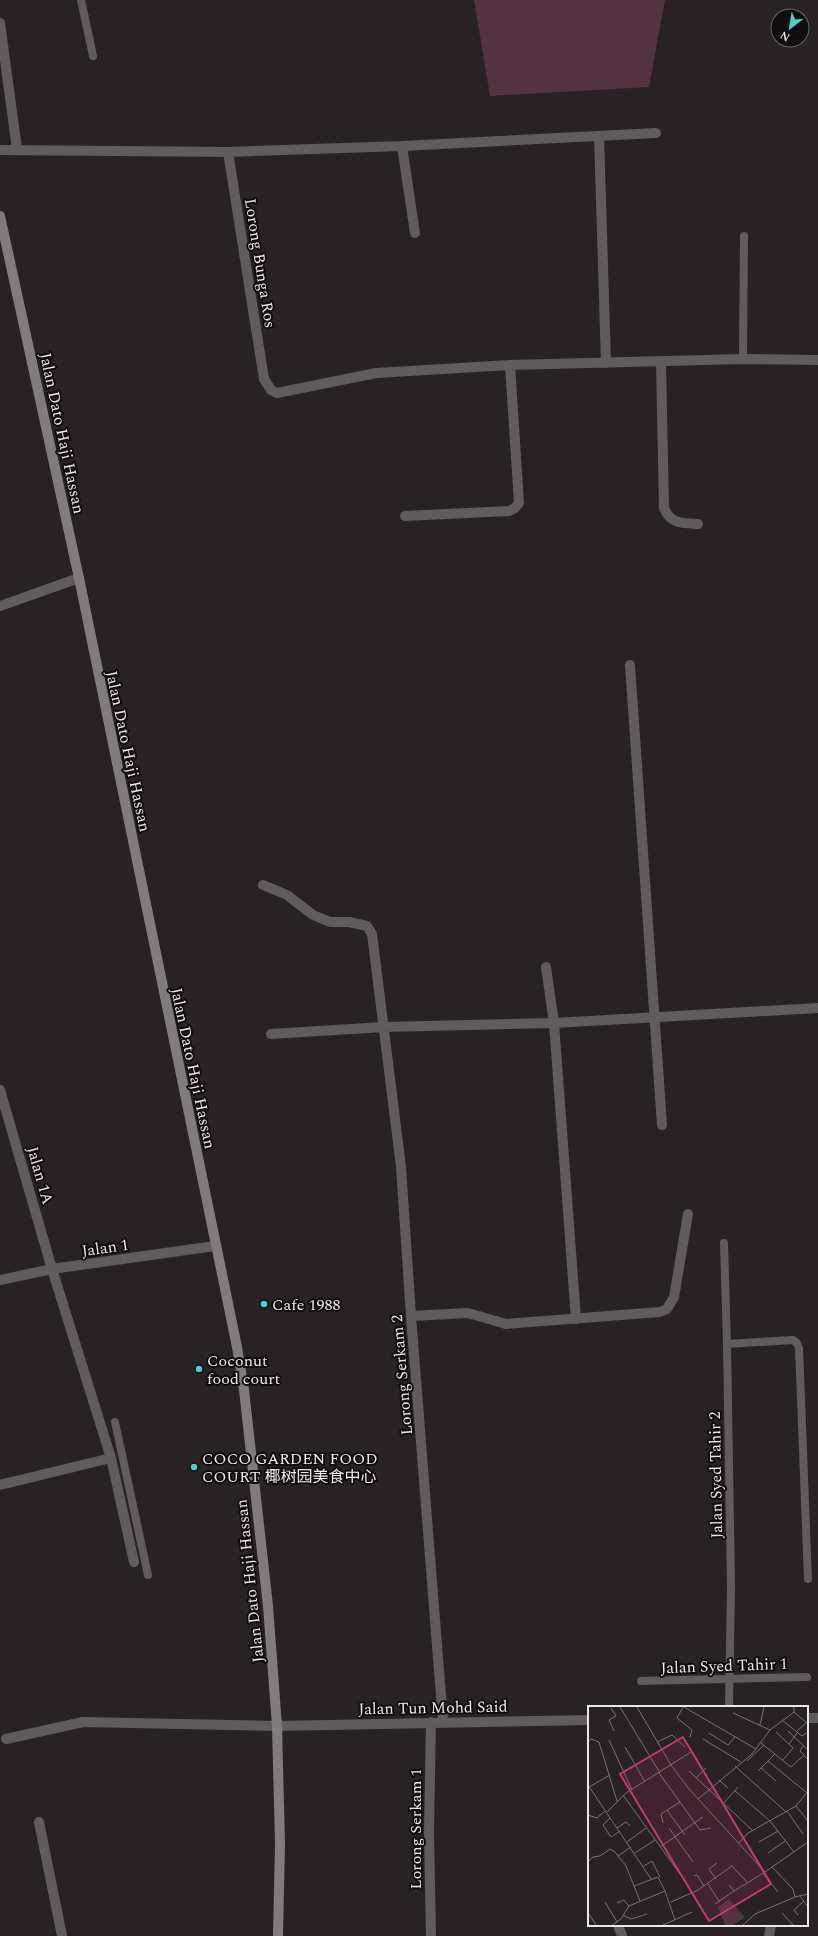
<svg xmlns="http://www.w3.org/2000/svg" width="818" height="1936" font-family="Spectral,'Noto Sans SC',serif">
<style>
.green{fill:#533241}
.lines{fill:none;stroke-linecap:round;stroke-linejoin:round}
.lane{stroke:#5f5c5d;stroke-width:8}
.street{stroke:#5f5c5d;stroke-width:10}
.secondary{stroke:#817b7d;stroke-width:10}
.poi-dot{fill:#51ccd4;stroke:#100d0e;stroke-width:1.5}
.labels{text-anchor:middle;stroke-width:4;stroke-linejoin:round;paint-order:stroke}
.street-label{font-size:16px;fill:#ece8e9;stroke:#100d0e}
.poi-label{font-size:16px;fill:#ece8e9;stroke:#100d0e;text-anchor:start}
.inset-road{fill:none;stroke:#777173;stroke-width:1}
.view{fill:#c83770;fill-opacity:0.15;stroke:#c83770;stroke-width:2}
.inset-edge{fill:none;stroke:#ece8e9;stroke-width:2}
</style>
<rect width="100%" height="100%" fill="#292225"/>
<path class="green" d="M474,0H665L649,87L490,96Z"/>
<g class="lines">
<path class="lane" d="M81,0L93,56
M743,359L744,236
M724,1243L727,1344L731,1587L729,1707
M727,1344L793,1340L797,1343L799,1348L808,1579
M115,1422L148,1575
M641,1681L807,1677"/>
<path class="street" d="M0,23L17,149
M599,136L606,363
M402,146L656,133
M0,150L228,152L402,146L415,233
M228,152L264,379L271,390L277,393L376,373L510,365L743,359L818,360
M661,362L664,508C670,524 683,523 698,524
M405,516L509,511L515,508L519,503L510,365
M0,606L79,578
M630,665L662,1125
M263,885L287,895L313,915L330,922H349L367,926L372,934L401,1167L411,1316L443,1721
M546,967L554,1023L576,1319
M271,1034L384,1027L554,1023L818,1008
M0,1090L52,1269L111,1458L134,1562
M0,1280L52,1269L215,1246
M411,1316L468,1313L506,1324L660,1312L667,1309L674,1297L688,1214
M0,1485L111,1458
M807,1718H818
M6,1739L83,1722L277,1726L589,1720
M39,1822L62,1936
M618,1925L622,1936
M431,1936L429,1832L431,1722
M769,1936L771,1925"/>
<path class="secondary" d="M0,216L79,578L237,1347L244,1390L268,1606L277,1726L280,1844L278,1936"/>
</g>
<g class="poi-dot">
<circle cx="264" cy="1304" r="4"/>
<circle cx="199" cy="1369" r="4"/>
<circle cx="194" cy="1467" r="4"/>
</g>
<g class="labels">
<g class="street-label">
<text transform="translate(261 263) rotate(81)" y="6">Lorong Bunga Ros</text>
<text transform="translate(63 433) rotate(78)" y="6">Jalan Dato Haji Hassan</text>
<text transform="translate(129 751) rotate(78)" y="6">Jalan Dato Haji Hassan</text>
<text transform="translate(194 1068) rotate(78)" y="6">Jalan Dato Haji Hassan</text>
<text transform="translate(41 1175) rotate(74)" y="6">Jalan 1A</text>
<text transform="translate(105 1247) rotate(-8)" y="6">Jalan 1</text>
<text transform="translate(401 1375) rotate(-95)" y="6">Lorong Serkam 2</text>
<text transform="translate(715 1475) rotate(-91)" y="6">Jalan Syed Tahir 2</text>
<text transform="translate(249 1581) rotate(-96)" y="6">Jalan Dato Haji Hassan</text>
<text transform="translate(724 1665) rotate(-2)" y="6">Jalan Syed Tahir 1</text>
<text transform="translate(433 1707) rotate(-1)" y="6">Jalan Tun Mohd Said</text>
<text transform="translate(415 1829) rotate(-90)" y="6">Lorong Serkam 1</text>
</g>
<g class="poi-label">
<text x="272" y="1310">Cafe 1988</text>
<text x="207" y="1366">Coconut<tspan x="207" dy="18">food court</tspan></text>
<text x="202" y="1464">COCO GARDEN FOOD<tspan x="202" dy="18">COURT 椰树园美食中心</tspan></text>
</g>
</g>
<g transform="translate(588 1706)">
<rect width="220" height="220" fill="#292225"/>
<path d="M141,193L157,211L145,219H137L130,201Z" fill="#533241"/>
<path class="inset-road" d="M32,1L72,67M49,1L83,59L101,83L177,166L220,136M95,1L89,12L104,24L102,31M96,1L168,43M23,2L28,10L21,14L26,25M206,6L220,18M145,7L182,24M195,15L214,30L220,26M172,19L176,1M200,25L220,44M188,26L205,42L195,54M208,26L218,17M121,27L140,39L147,31M115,33L153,56M21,34L44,84M0,36L3,33L11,36L29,95M69,36L84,29L97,41M173,37L203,61L215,50M201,38L209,27M215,40L212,45L220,54M37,41L57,76M159,55L176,39M180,55L219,87M147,60L198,106M173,62L188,75M101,65L164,124M170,65L187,48M71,67L112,124L123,122M108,72L118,62M131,74L140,82M0,79L63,173M1,81L22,69M147,85L182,115L206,146M35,89L97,175M110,93L164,48L182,24L206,6V1M136,97L150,81M208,100L220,115M79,104L97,129M199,105L215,128M18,107L38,87L103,46M0,109L9,112L17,105M22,112L15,119L23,131L32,125M75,117L73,108L92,96M29,122L38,116L42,120M81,122L105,156M39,136L58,122M171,136L190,125M151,137L160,127L208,100L220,85M72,141L115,111M47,147L67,134M180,147L197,135M30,150L43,141M0,156L5,151L12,150L22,143L27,146L38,160L52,195M56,160L64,155L72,171M175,167L190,186M106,170L109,169L116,180M128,173L121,163L129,157M120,178L131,195M141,179L146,185L177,166M77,185L87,214M212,190L220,201M207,191L220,188M17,196L29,216M83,196L110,184L144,160L159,176M29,197L36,194L41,200M127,198L146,185M194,207L205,219M1,208L8,219M35,209L43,213L59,208M210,209L206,204L216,195M24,219L33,213L41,200L77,185L70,171L46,180M75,219L104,206M155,219L167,208L207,191L205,183L184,161"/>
<path class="view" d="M95,31L183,178L121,215L32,68Z"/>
<rect width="220" height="220" class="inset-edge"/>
</g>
<g transform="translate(790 28) rotate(211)"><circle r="19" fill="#100d0e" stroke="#686566"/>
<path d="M0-3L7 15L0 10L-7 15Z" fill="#51ccd4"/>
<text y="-6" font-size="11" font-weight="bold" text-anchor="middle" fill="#ece8e9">N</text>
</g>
</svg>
